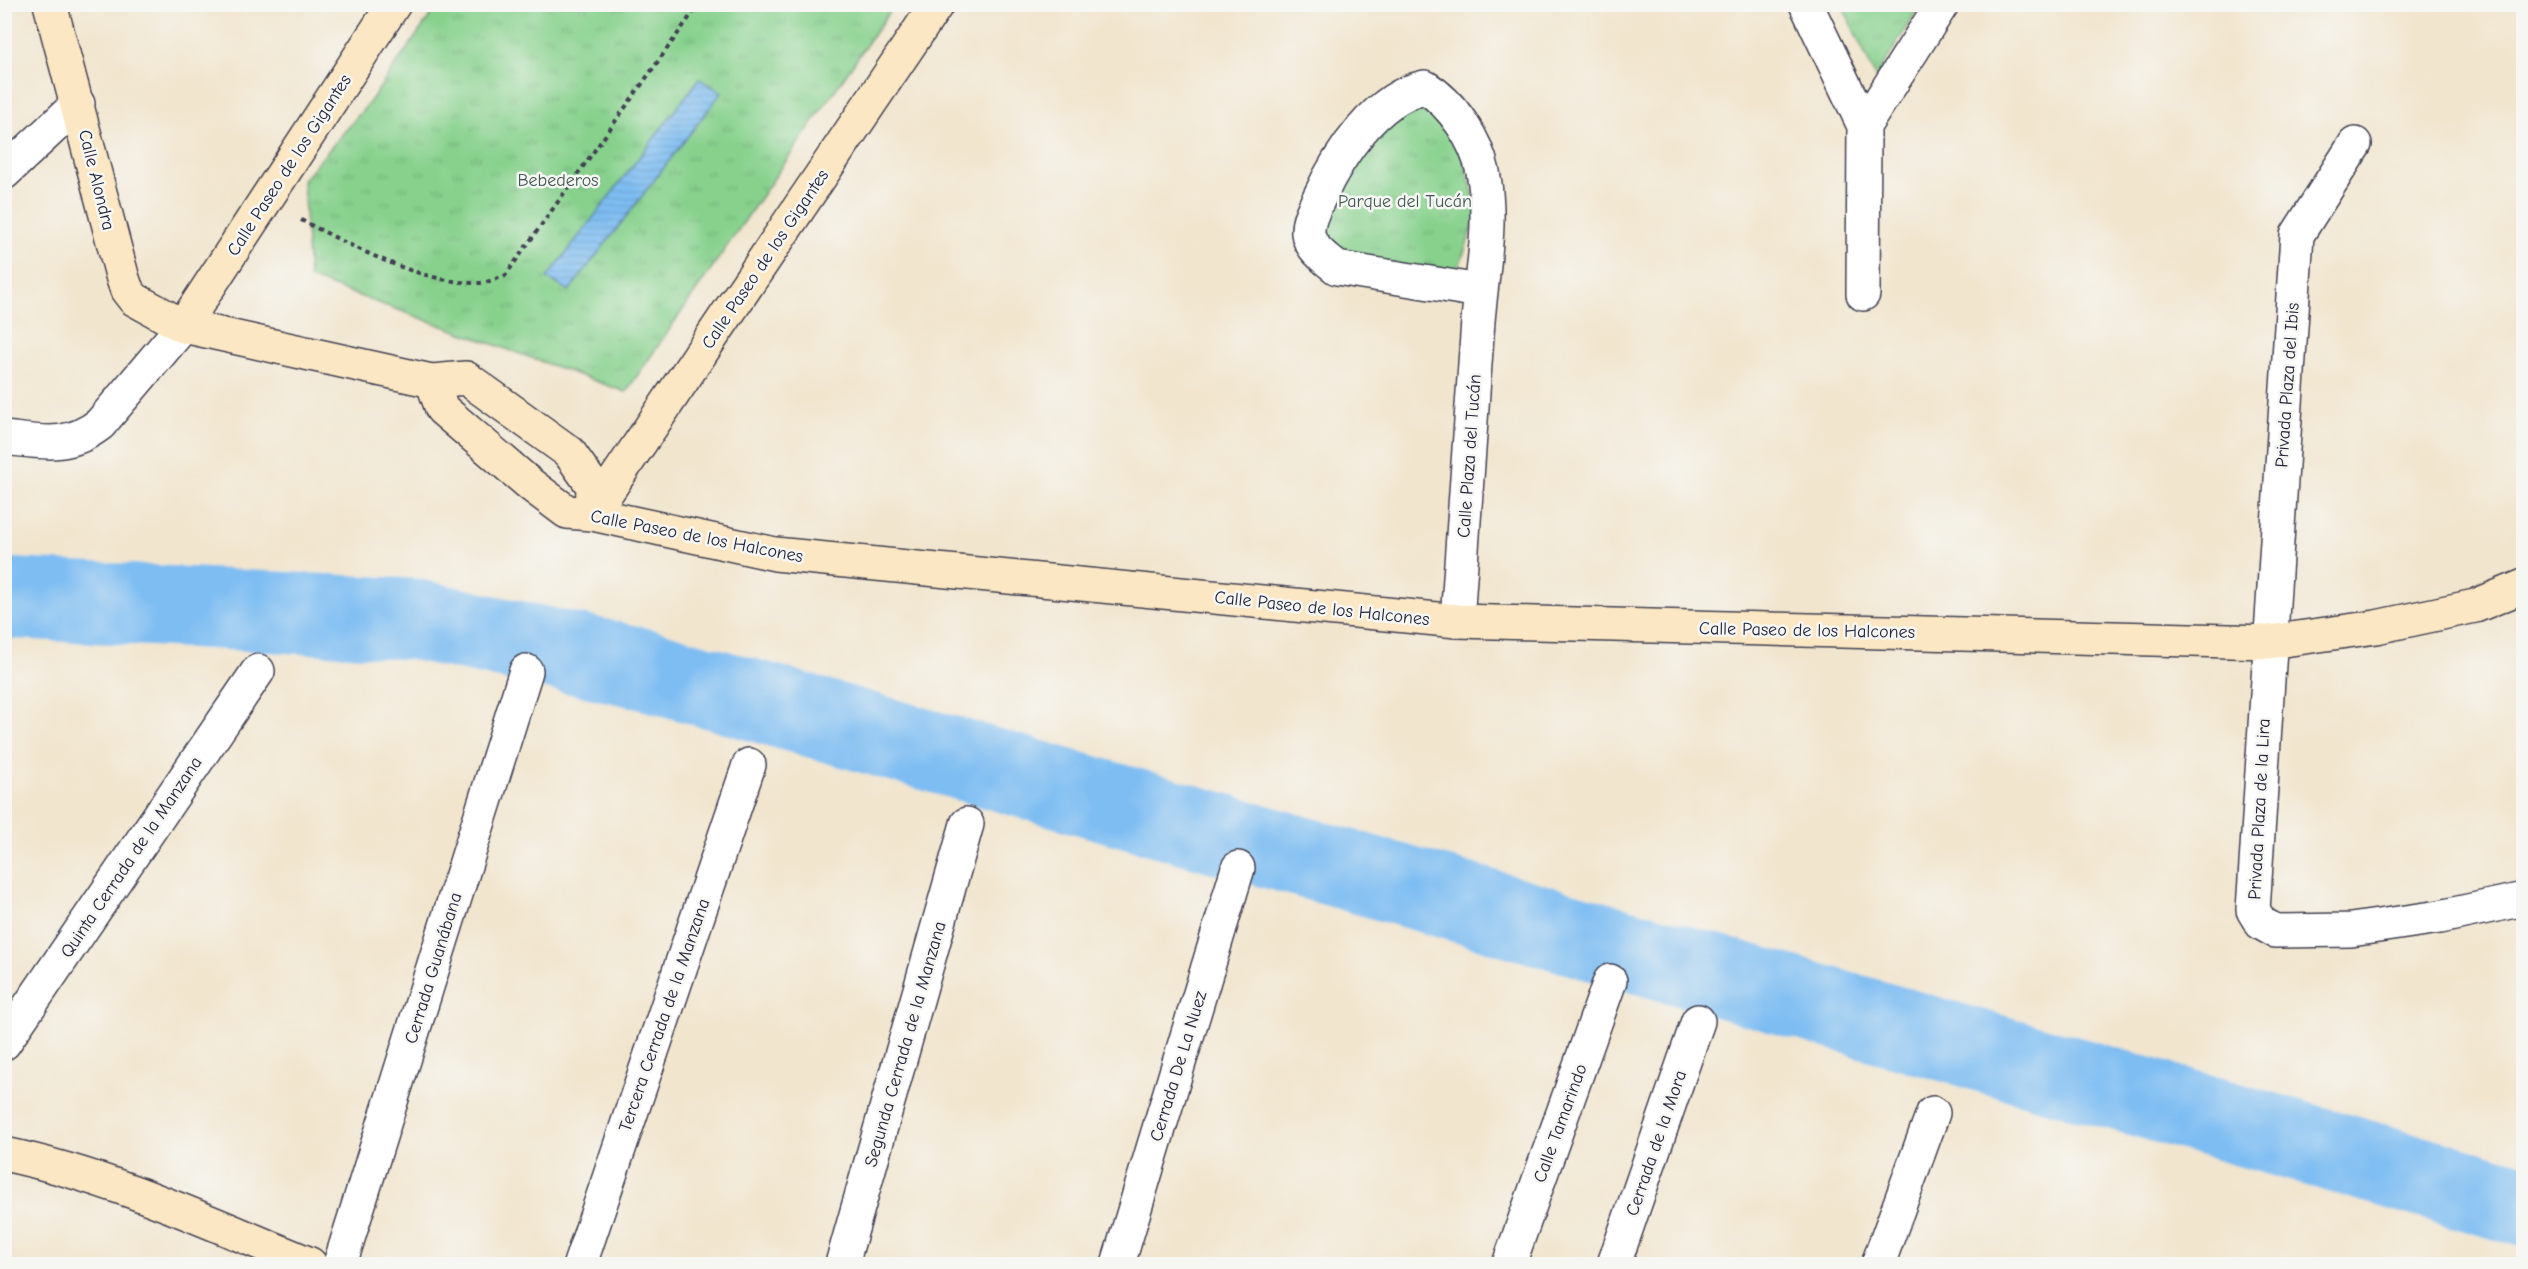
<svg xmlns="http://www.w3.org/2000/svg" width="2528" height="1269" font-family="'Comic Neue',sans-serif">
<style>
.grass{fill:url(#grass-tufts);stroke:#547a64;stroke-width:1.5}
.water{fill:url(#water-rules);stroke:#507096;stroke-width:1.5}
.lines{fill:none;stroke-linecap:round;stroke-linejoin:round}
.river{stroke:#7ebdf2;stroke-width:81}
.street-casing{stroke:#413f51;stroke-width:36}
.secondary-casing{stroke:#413f51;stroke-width:36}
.path{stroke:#413f51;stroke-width:4;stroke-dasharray:4.5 4.5;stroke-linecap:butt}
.street{stroke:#fff;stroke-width:33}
.secondary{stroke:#fbe7c3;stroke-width:33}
.labels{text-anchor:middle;stroke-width:5;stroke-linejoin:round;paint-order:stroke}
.street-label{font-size:18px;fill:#22223b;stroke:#f6f6f2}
.park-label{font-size:18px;fill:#405754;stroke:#f6f6f2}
</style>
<defs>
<pattern id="grass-tufts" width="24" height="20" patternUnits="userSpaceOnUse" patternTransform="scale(1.5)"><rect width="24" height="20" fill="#87d18d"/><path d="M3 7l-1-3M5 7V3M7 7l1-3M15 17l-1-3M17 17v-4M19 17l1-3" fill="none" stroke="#74b37b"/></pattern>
<pattern id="water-rules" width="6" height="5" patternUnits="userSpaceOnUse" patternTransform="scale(1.5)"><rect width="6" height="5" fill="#7ebdf2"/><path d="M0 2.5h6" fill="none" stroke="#6da2d0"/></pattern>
</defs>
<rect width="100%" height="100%" fill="#f6f6f2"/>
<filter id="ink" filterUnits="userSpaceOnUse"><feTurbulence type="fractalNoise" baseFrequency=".0167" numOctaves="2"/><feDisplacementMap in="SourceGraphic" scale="12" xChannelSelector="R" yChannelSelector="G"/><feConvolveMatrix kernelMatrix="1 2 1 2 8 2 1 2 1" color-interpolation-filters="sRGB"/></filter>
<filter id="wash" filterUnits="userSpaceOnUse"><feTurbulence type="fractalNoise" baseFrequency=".008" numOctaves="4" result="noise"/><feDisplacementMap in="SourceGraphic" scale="24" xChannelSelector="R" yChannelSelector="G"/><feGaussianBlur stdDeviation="1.35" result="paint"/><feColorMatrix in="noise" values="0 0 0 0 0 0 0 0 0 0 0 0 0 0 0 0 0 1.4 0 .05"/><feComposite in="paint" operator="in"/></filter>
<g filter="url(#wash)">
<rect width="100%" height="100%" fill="#f1e5ce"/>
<path class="grass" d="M438,5H894L626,392L309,278L303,180L369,103Z
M1842,5H1920L1876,78Z
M1418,96L1459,141L1478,211L1456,276L1345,259L1319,230L1341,170Z"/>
<path class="water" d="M699,79L722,92L569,291L547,278Z"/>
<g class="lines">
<path class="river" d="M4,598L413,619L641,668L2524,1206"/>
</g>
</g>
<g filter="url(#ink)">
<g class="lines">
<g class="street-casing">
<path id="street" d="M1806,4L1864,126
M2355,144L2297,235L2253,910L2261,923L2275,931L2351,930L2440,917L2524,899
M4,173L78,104
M1863,294L1864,126L1942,4
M4,438C42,442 68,449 100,424L183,326
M1457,621C1464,521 1471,421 1478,321C1482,272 1493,221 1483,172C1476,140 1453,104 1425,87C1376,97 1338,156 1319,198C1314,209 1307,221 1308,233C1309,247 1327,260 1337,268L1480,291
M4,1043L258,671
M340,1264L526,671
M580,1264L749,765
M842,1264L967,824
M1118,1264L1238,868
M1509,1264L1610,981
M1614,1264L1698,1021
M1878,1264L1933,1113"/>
</g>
<g class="secondary-casing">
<path id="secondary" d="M50,4L123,279L127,290L134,299L183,326L432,381L466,378L569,452L593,486L592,514
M183,326L394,4
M432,381L442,409L531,485L567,512L592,514L775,554L1457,621L2269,642L2376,627L2475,606L2524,586
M592,514L937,4
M4,1154C111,1176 210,1223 310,1264"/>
</g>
<path class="path" d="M301,220C352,246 419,283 478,283C487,283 497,278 505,276L699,4"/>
<use href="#street" class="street"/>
<use href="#secondary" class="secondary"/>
</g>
</g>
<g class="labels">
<g class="street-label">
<text transform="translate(289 165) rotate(-57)" y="6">Calle Paseo de los Gigantes</text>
<text transform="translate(97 180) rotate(76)" y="6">Calle Alondra</text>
<text transform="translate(765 259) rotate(-56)" y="6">Calle Paseo de los Gigantes</text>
<text transform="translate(2287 385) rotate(-86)" y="6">Privada Plaza del Ibis</text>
<text transform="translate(1469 456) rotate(-86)" y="6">Calle Plaza del Tucán</text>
<text transform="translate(697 536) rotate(11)" y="6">Calle Paseo de los Halcones</text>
<text transform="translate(1322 608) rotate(6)" y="6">Calle Paseo de los Halcones</text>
<text transform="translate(1807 630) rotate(1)" y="6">Calle Paseo de los Halcones</text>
<text transform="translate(2259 809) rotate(-87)" y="6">Privada Plaza de la Lira</text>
<text transform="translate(131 857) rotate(-56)" y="6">Quinta Cerrada de la Manzana</text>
<text transform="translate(433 968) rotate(-73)" y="6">Cerrada Guanábana</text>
<text transform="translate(664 1015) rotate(-71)" y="6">Tercera Cerrada de la Manzana</text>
<text transform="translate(905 1044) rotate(-74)" y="6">Segunda Cerrada de la Manzana</text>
<text transform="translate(1178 1066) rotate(-73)" y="6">Cerrada De La Nuez</text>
<text transform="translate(1560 1123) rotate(-70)" y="6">Calle Tamarindo</text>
<text transform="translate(1656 1143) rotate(-71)" y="6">Cerrada de la Mora</text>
</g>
<g class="park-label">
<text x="558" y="186">Bebederos</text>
<text x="1405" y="207">Parque del Tucán</text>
</g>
</g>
<rect width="2528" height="1269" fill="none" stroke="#f6f6f2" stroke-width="24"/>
</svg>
